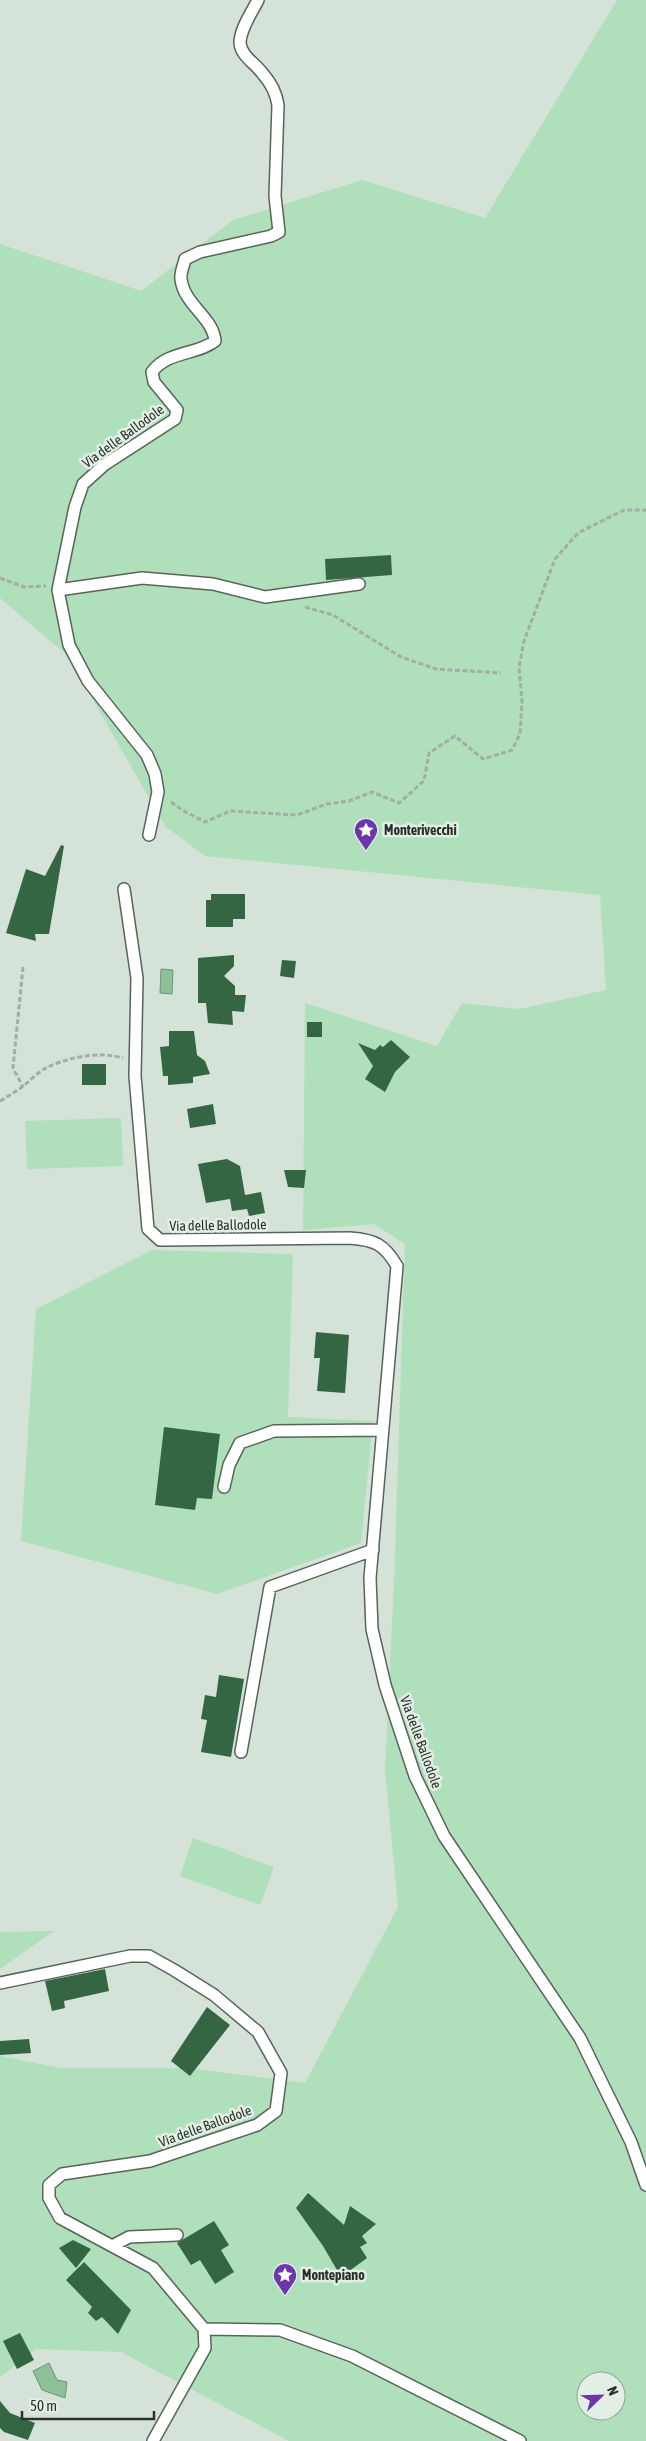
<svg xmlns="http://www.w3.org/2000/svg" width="646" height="2441" font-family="'Asap Condensed',sans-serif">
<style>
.green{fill:#b0dfbb;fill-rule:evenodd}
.water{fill:#8cc098;stroke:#6f9578}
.building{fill:#356643}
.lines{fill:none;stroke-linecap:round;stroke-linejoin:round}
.lane-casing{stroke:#58635a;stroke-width:14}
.path{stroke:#a2ada4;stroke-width:3;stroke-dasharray:5 2.5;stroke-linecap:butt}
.lane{stroke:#fff;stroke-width:11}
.labels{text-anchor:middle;stroke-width:5;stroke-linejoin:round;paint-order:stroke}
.street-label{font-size:14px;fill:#2c312d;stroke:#e2efe5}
.poi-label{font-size:14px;font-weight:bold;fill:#2c312d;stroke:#e2efe5;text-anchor:start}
</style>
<rect width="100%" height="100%" fill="#d5e2d8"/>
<path class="green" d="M617,0H646V2441H289L121,2352L36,2349L0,2377V2056L60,2068H187L305,2083L398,1907L385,1770L394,1582L405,1244L374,1224L303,1230L305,1003L437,1046L462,1003L520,1009L606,990L600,895L205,856L165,826L68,656L0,598V244L141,291L233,220L362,180L485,218ZM586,2381H616V2411H586Z
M121,1118L123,1166L27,1169L25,1121Z
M152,1250L293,1254L288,1417L373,1421L361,1543L217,1594L21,1541L36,1309Z
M193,1838L274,1867L260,1905L180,1876Z
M54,1931L0,1969V1932Z"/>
<path class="water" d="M161,969L173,970L172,994L160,993Z
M49,2363L57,2380L67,2382L65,2398L42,2390L33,2371Z"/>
<path class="building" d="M391,555L392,575L326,580L325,559Z
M61,845L64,846L49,934H35L36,941L6,933L26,869L45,876Z
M211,894H245V919H233V927H206V900H211Z
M234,955V966L224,976L235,986V995H246L244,1012L232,1011L233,1025L208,1023L206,1003H198V958Z
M282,960L296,961L294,978L280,976Z
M307,1022H322V1037H307Z
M169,1031H194L197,1055L205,1061L210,1074L193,1077V1083L168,1085V1076H163L160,1047L169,1046Z
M391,1040L410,1057L395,1072L385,1092L365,1079L373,1066L358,1043L375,1050L380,1045L383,1047Z
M82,1064H106V1085H82Z
M213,1104L216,1124L190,1128L187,1109Z
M227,1159L240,1166L245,1195L261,1192L265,1213L249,1216L247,1209L232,1211L230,1199L206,1203L198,1164Z
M284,1170H306L304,1188L288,1187Z
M316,1332L349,1335L345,1393L317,1391L320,1358H314Z
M164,1427L220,1434L212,1499L197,1498L195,1510L155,1505Z
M219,1675L244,1679L231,1757L201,1752L207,1720L201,1719L205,1695L216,1697Z
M105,1969L109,1991L64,2001L65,2008L52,2011L45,1981Z
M207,2007L230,2025L190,2076L171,2061Z
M29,2039L31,2053L0,2055V2041Z
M308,2193L344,2225L350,2206L376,2224L362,2236L367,2243L360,2247L367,2258L341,2277L323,2246L296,2208Z
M214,2221L229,2245L221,2250L234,2272L215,2284L200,2260L191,2265L177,2243Z
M73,2240L91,2249L76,2268L59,2248Z
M84,2262L131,2310L118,2334L102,2317L96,2321L88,2313L92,2307L66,2280Z
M20,2333L34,2360L17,2369L3,2341Z
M0,2401L10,2413L35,2423L28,2440L4,2432L0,2428Z"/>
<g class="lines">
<g class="lane-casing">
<path id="lane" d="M58,590L142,578L213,584L265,597L359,584
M149,835L158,792L155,774L147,755L88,681L69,645L58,590L75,507L83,484L104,465L175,419L177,410L154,382L152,372C167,351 197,355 215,341C213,317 184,305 181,279C180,273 184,265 185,259L200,252L271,236L279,232L275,196L278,105C276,92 271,83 263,74C256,64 241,56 240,43C240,29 252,12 258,0
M124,889L137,978L135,1076L148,1229L160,1240L350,1238C375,1240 384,1244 397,1266L370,1578L372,1629L385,1685L415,1776L444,1836L580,2038L631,2142L646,2185
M224,1487L229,1465L240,1443L274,1431L383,1430
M241,1752L270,1587L373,1550
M0,1983L130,1956H149L174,1970L214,1995L258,2032L281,2073L276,2111L257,2125L150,2161L62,2174L49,2185V2198L60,2218L153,2268L204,2329L205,2348L153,2441
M112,2246L129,2237L177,2235
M204,2329L280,2330L352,2356L520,2441"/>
</g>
<path class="path" d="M0,578L24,587L46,586
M305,607L333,615L401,657L436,669L501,673
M171,802L182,810L205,822L230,811L297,815L327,804L349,801L372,792L399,803L424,781L429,753L455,736L483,759L512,750L520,734L522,702L519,667L524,641L555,559L578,533L624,510H646
M23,967L13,1068L23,1087
M0,1101C8,1096 16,1092 23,1086C30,1081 37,1073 44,1069C67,1057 99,1051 123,1058"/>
<use href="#lane" class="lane"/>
</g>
<defs>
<g id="sight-pin" transform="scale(1.25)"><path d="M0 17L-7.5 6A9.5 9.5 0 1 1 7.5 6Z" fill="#6e35ac" stroke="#e2efe5"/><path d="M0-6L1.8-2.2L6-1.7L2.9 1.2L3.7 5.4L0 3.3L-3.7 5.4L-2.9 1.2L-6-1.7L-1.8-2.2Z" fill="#fff"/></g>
</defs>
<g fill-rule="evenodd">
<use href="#sight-pin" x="366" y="830"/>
<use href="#sight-pin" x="285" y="2275"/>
</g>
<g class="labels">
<g class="street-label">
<text transform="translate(123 436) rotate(-36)" y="5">Via delle Ballodole</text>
<text transform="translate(218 1225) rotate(-1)" y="5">Via delle Ballodole</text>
<text transform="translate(421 1742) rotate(70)" y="5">Via delle Ballodole</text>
<text transform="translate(205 2126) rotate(-20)" y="5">Via delle Ballodole</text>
</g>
<g class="poi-label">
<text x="384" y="835">Monterivecchi</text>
<text x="302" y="2280">Montepiano</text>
</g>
</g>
<g transform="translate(601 2396) rotate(67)"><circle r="24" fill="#e2efe5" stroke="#99a39b"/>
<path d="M0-4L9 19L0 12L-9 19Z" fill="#6e35ac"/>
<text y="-8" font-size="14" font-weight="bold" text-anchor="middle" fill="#2c312d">N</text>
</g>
<path d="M22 2411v8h132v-8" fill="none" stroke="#2c312d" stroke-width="2.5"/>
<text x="30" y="2411" font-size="15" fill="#2c312d" stroke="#e2efe5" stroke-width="4" paint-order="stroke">50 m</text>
</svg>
